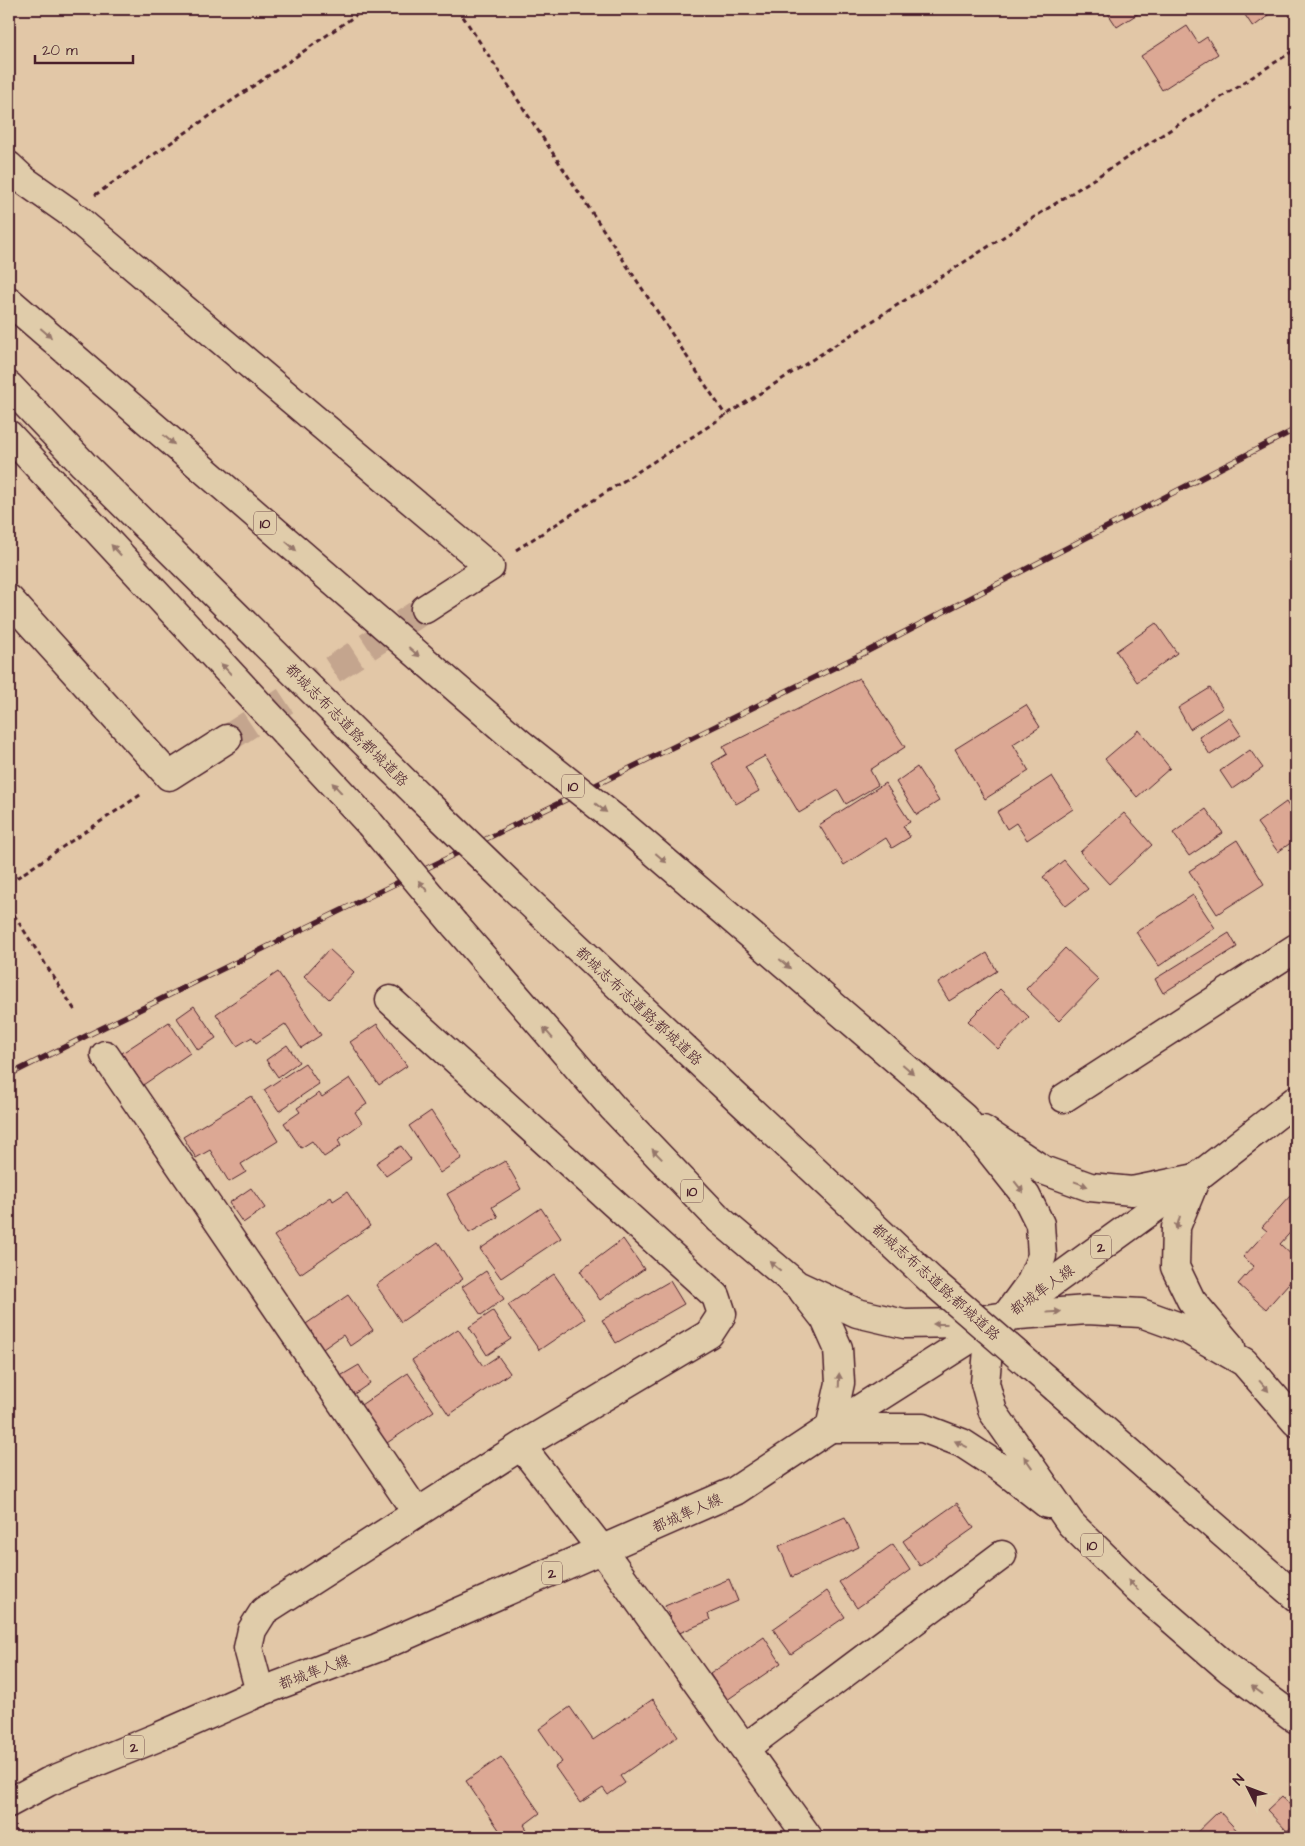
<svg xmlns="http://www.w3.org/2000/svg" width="1305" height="1846" font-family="'Architects Daughter','Klee One',sans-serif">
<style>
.building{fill:#dca894;stroke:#4a1f2b}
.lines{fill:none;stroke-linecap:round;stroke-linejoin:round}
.minor-tunnel{stroke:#c4a58e;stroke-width:28;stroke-dasharray:28 14;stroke-linecap:butt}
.minor-casing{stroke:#4a1f2b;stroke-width:31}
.major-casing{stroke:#4a1f2b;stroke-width:31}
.highway-casing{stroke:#4a1f2b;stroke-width:31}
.path{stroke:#4a1f2b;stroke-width:3;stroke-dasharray:5 4;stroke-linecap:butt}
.minor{stroke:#e0ccaa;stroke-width:28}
.major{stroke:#e0ccaa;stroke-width:28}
.highway{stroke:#e0ccaa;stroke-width:28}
.rail-casing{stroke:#4a1f2b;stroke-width:5.5}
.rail{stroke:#e0ccaa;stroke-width:4;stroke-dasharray:11;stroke-linecap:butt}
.highway-bridge-casing{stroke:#4a1f2b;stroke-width:31;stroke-linecap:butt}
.highway-bridge{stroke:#e0ccaa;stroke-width:28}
.oneway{fill:#95766a}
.labels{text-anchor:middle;stroke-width:5;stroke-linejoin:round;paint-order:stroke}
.shield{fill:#e0ccaa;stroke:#775351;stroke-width:1}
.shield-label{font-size:14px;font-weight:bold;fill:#4a1f2b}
.street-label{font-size:15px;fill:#4a1f2b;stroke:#e0ccaa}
</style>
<rect width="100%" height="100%" fill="#e2c7a7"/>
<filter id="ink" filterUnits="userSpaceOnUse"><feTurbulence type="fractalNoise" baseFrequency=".02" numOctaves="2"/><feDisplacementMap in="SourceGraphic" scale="10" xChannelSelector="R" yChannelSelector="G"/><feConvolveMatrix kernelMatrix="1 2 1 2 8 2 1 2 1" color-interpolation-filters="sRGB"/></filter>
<g filter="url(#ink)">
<path class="building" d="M1105,9H1136L1139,13L1117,27Z
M1241,9H1263L1268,16L1253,27Z
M1187,26L1198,43L1207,37L1218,54L1162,90L1141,56Z
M1156,623L1177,653L1137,682L1116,651Z
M859,678L905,747L870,770L878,785L846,804L838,790L799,813L765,756L745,767L759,791L736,804L712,763L727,754L723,747Z
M1210,688L1223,708L1190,729L1178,708Z
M1026,705L1040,727L1013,744L1029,771L985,799L955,749Z
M1229,717L1241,735L1210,755L1199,737Z
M1139,730L1170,768L1137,797L1105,759Z
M1250,750L1263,768L1232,789L1220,771Z
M917,767L939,801L917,815L896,782Z
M1052,776L1073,809L1027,840L1016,823L1007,829L997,812Z
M885,783L910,822L903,826L910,837L892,848L886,838L844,865L819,825Z
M1286,802L1296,817V839L1278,852L1257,823Z
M1206,809L1223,833L1189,856L1173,833Z
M1124,813L1152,845L1109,884L1080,852Z
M1237,840L1264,884L1217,914L1189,871Z
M1064,860L1088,889L1066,906L1043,877Z
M1193,895L1215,928L1159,966L1136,932Z
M1229,933L1237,947L1163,993L1155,979Z
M1065,948L1099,980L1059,1021L1026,989Z
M329,949L354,972L329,999L304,976Z
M987,953L997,971L949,1001L938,983Z
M278,972L321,1035L301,1048L285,1024L256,1043L252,1037L237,1046L216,1014Z
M1000,989L1029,1017L998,1049L968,1021Z
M194,1006L216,1038L198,1050L177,1018Z
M169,1022L190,1053L143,1085L122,1053Z
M377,1024L407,1066L379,1085L350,1042Z
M287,1045L299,1062L278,1077L266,1060Z
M305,1063L319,1084L279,1111L264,1090Z
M350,1078L367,1104L355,1112L362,1123L338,1140L341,1146L324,1157L312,1141L301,1148L284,1123L300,1112L297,1108L319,1093L322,1097Z
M251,1096L278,1141L241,1164L246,1172L229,1182L210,1150L196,1158L183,1137Z
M431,1111L462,1158L440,1173L409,1126Z
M401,1146L411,1159L386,1176L376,1163Z
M505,1161L521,1189L492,1207L498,1217L469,1233L447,1194Z
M251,1188L265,1208L243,1223L229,1203Z
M347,1192L370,1226L300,1274L274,1236L331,1197L333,1201Z
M1291,1195L1296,1200V1226L1280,1244L1296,1259V1275L1266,1309L1238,1284L1254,1266L1243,1257L1267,1231L1262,1227Z
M541,1208L561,1238L501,1278L480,1249Z
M623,1239L644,1269L600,1300L580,1271Z
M438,1242L463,1279L401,1322L376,1285Z
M486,1271L504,1299L481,1315L462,1287Z
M554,1274L585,1319L539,1350L508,1305Z
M670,1281L684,1304L616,1343L602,1320Z
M348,1295L373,1330L350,1346L343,1335L320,1351L303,1326Z
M493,1311L511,1339L487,1355L469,1327Z
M458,1329L483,1366L498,1356L510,1373L449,1415L412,1360Z
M359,1365L370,1383L350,1397L337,1378Z
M408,1373L434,1411L384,1445L358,1407Z
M957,1503L974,1528L920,1566L903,1541Z
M845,1517L859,1547L792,1577L779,1546Z
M893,1544L910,1570L857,1608L839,1582Z
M729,1579L738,1601L708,1614L710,1620L677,1634L665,1606Z
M827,1591L845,1617L791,1654L773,1629Z
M764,1637L781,1663L727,1700L710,1674Z
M653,1699L678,1736L620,1776L625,1783L608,1795L603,1788L580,1803L555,1767L562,1762L539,1729L570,1707L593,1740Z
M501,1757L540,1813L524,1825L532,1837H504L466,1781Z
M1282,1796L1296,1812V1823L1287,1831L1267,1810Z
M1219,1811L1243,1837H1192Z"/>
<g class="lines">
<path class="minor-tunnel" d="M227,739L425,609"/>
<g class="minor-casing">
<path id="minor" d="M9,166L25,181L69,212L490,567L425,609
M9,599L169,776L227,739
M390,1000L716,1296L722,1314L709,1334L521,1446
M105,1055L417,1513
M1064,1098L1296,948
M260,1692L248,1648L252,1630L264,1611L521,1446L603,1551L808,1837
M745,1748L1002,1555"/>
</g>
<g class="major-casing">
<path id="major" d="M9,1803L48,1782L158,1737L260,1692L377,1648L735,1491L830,1428L1006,1316L1196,1178L1296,1100"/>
</g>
<g class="highway-casing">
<path id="highway" d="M9,301L522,745
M9,386L83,464L418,795
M9,435L370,824
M624,826L963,1117L1026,1196L1040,1224L1042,1256L1031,1282L1006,1316L988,1350L985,1383L993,1412L1071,1524L1137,1589L1229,1669L1296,1719
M512,886L932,1281
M454,924L613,1108L720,1220L797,1285L857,1313L904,1324L961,1323L1006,1316L1087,1310L1141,1313L1188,1330L1244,1362L1296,1422
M983,1130L1043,1170L1090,1187L1132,1191L1196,1178
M1196,1178L1176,1227L1175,1267L1191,1300L1231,1347
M803,1291L825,1319L838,1348L840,1383L830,1428H923L962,1443L1005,1471L1047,1504
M1056,1388L1296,1597"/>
</g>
<path class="path" d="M458,9L726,416
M95,195L365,9
M516,550L1296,49
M9,883L143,793
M9,907L76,1012"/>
<use href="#minor" class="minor"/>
<use href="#major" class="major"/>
<use href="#highway" class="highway"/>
<g class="rail-casing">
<path id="rail" d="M9,1075L90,1034L866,652L1296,429"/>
</g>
<use href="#rail" class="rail"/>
<g class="highway-bridge-casing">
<path id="highway-bridge" d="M522,745L624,826
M418,795L512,886
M370,824L454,924
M932,1281L1056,1388"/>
</g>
<use href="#highway-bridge" class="highway-bridge"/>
</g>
<defs><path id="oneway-solid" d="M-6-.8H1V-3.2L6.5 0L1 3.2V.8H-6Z" transform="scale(1.25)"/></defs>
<g class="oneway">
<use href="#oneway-solid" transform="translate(46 333) rotate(41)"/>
<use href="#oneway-solid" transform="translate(169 440) rotate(41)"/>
<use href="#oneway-solid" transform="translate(291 546) rotate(41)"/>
<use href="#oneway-solid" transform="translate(116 550) rotate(-133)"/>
<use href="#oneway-solid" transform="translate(414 652) rotate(41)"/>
<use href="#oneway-solid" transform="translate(226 669) rotate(-133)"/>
<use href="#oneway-solid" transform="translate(337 788) rotate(-133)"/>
<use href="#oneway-solid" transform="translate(601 808) rotate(38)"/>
<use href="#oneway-solid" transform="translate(661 858) rotate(41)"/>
<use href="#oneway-solid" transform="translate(423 886) rotate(-130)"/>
<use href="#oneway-solid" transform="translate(785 964) rotate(41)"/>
<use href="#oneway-solid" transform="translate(548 1033) rotate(-131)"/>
<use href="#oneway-solid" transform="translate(908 1069) rotate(41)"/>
<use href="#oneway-solid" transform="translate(657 1154) rotate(-134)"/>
<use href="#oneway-solid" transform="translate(1081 1184) rotate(20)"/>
<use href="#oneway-solid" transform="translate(1019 1187) rotate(52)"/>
<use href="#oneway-solid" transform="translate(1178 1223) rotate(106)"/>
<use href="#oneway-solid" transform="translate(775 1266) rotate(-140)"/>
<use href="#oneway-solid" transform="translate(1054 1312) rotate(-4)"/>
<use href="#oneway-solid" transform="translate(940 1324) rotate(180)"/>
<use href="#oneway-solid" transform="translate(839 1380) rotate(-88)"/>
<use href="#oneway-solid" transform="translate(1264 1386) rotate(49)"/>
<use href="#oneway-solid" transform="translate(961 1444) rotate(-154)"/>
<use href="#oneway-solid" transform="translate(1028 1462) rotate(-125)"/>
<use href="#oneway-solid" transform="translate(1133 1585) rotate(-136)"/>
<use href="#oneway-solid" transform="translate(1257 1690) rotate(-144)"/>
</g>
</g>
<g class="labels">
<g class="shield">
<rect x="254" y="511.5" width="22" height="23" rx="4"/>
<rect x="562" y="774.5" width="22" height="23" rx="4"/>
<rect x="681" y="1179.5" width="22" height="23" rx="4"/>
<rect x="1091" y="1235.5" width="20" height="23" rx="4"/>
<rect x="1081" y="1533.5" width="22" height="23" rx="4"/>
<rect x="542" y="1561.5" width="20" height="23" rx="4"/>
<rect x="124" y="1735.5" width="20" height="23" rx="4"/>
</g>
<g class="shield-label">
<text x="265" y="528">10</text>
<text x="573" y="791">10</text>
<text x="692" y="1196">10</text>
<text x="1101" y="1252">2</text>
<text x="1092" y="1550">10</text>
<text x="552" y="1578">2</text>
<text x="134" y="1752">2</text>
</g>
<g class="street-label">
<text transform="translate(347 725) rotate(45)" y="5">都城志布志道路;都城道路</text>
<text transform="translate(639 1006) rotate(43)" y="5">都城志布志道路;都城道路</text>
<text transform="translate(936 1282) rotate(42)" y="5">都城志布志道路;都城道路</text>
<text transform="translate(1042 1290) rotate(-36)" y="5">都城隼人線</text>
<text transform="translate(687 1513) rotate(-24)" y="5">都城隼人線</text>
<text transform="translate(314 1672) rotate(-20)" y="5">都城隼人線</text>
</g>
</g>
<rect width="1305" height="1846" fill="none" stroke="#e0ccaa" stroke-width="30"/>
<rect x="15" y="15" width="1275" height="1816" fill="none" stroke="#4a1f2b" stroke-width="2" filter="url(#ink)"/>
<g transform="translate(1248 1788) rotate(312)" stroke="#e0ccaa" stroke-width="4" paint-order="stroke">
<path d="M0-4L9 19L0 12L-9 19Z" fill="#4a1f2b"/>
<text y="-8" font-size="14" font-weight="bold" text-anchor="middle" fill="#4a1f2b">N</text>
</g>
<path d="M35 55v8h98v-8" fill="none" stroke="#4a1f2b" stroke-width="2.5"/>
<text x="42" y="55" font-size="15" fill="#4a1f2b" stroke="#e0ccaa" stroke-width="4" paint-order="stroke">20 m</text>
</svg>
